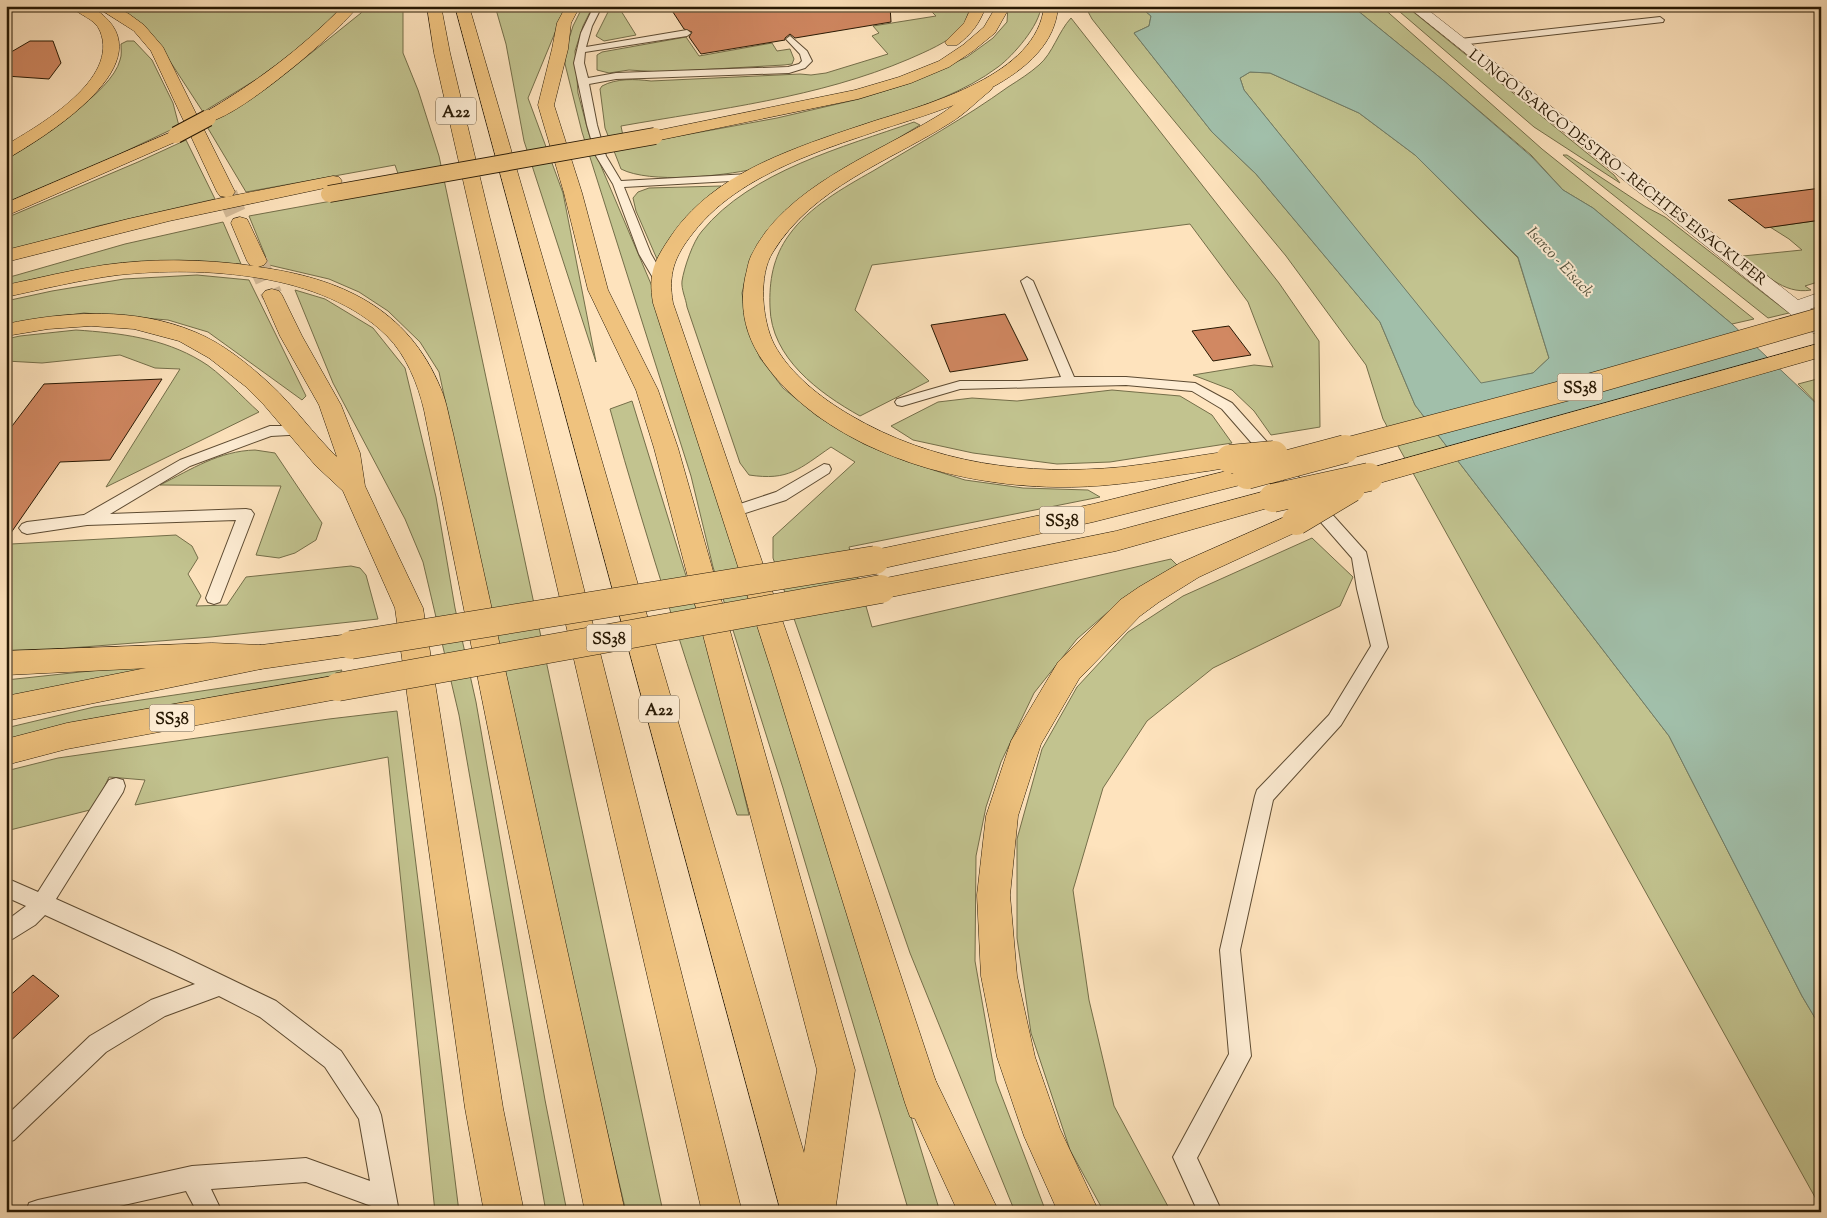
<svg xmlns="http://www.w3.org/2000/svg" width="1827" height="1218" font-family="'Sorts Mill Goudy',serif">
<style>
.green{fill:#c2c38f;stroke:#746e49}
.water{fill:#a1bfaa;stroke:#707c67;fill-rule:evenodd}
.building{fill:#d18862;stroke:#271803}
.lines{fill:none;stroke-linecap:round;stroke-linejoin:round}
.motorway-tunnel-far1{stroke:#d3ba98;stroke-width:16;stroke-dasharray:16 8;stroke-linecap:butt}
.motorway-tunnel{stroke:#d3ba98;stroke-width:21;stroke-dasharray:21 11;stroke-linecap:butt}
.service-casing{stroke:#5d4b32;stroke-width:2}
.minor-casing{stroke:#5d4b32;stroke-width:1}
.primary-casing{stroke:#271803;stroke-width:1}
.trunk-casing{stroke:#271803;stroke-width:1}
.motorway-casing{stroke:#271803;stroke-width:1}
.service{fill:#feedd4;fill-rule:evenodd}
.minor{fill:#feedd4;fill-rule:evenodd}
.primary{fill:#efc27e;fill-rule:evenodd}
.trunk{fill:#efc27e;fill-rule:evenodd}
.motorway{fill:#efc27e;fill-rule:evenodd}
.trunk-bridge-far1-casing{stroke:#271803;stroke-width:22;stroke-linecap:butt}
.trunk-bridge-casing{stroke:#271803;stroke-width:29;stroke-linecap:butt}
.motorway-bridge-casing{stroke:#271803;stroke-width:18;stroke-linecap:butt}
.trunk-bridge-far1{stroke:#efc27e;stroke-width:21}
.trunk-bridge{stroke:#efc27e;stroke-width:28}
.motorway-bridge{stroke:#efc27e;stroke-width:16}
.labels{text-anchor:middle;stroke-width:4;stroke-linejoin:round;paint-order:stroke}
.far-street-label{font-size:15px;fill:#271803;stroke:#feedd4}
.shield{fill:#feedd4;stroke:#685842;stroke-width:1}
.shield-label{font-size:16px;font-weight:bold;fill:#271803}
.far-water-label{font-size:16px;font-style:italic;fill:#52523d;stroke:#feedd4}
</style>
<rect width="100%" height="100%" fill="#fee3bd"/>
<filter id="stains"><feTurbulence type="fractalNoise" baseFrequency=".004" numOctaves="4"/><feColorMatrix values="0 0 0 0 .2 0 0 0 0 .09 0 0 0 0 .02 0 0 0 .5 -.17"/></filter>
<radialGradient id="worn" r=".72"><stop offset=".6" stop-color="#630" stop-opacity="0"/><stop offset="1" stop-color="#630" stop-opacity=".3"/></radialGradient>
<path class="green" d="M99,6H344L309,41L257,79L203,112L162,49Z
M366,6H403V53L418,90L439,156L663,1212H626L552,897L439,372L420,342L388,311L359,292L329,279L269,265L249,216L403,188L395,165L246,192L206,125L290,70L361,13Z
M495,6H566L528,98L563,193L596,362L524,141L506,44Z
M583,6H593L583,26L575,51L578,93L588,131L595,152L651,284L769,651L940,1212H909L783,788L713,567L691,476L582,132L565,64V52L573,26Z
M611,6H618L636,35L604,41L596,36Z
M926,6H975C970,13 967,23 961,29C947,43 927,51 909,59C818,98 717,109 621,126L625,146L777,118L859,99L907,84L967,57L993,38L1007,22L1008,6H1041C1040,25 1013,56 998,67C965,92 924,105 885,120C841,136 798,153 754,169C722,176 650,184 621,169L605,128L600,89L602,86C617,78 635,79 651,81L800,74L811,75L826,73L888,54L872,36L879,33L873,26L936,16Z
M1085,6H1139L1151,16L1149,26L1134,33L1212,132L1256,174L1380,322L1415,405L1669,736L1802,996L1821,1028V1208L1383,419L1366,365L1286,256L1137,76L1092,19Z
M1352,6H1381L1542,149L1754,319L1732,324L1593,208L1563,190L1531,155L1443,80Z
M1393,6H1406L1614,175L1620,183L1534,127Z
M1071,18L1279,283L1319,341L1320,427L1271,435L1254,411L1232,390L1193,375L1254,365L1273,367L1248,302L1190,224L872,265L855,310L929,381L860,416C819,393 771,358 770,307C769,281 773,257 789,235C809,207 843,188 873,171C918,144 965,118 1008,87C1019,80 1030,73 1039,65C1053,53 1058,32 1071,18Z
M686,37L699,56L772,43L777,51L790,49L794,59L792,64L784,65L661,72L629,70L609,73L597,70V55L602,52Z
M127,41H134L152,60L173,103L179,126L107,160L6,204V158C35,140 112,93 120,60C122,55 121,49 121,44Z
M1250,72L1270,73L1359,113L1415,155L1518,258L1549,358L1533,373L1481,384L1244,90L1240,78Z
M914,122L920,125L857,163L750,260L742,293L747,328L760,358L783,388L817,416L864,444L908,462L965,480L1023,488L1088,490L1100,497L849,547L872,627L1171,559L1177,565L1125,597L1077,639L1034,693L1001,762L986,807L976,856L975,961L996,1081L1046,1212H1015L910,953L773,558V537L855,462L831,447C799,469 789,481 749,475L740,463L687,307C686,299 681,289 682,281C684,268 693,241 702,231C751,171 844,147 914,122Z
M186,140L215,199L98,226L6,252V218L138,162Z
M1563,155H1567L1646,207L1665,217L1789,313L1768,318Z
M721,186C695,208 675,230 657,259L636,211L633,198L638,192L649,188Z
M1821,220V281L1805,286L1811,290C1783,295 1763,272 1743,256L1802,250L1789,239L1770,227Z
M223,222L241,264L183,261L6,288V278L17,275L125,244Z
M197,275L249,280L306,396L302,400L208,332L168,320L84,313L26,321L6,326V301L52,291L124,279Z
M295,290L325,299L373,328L405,368L436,497L455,608L476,702L545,1100L567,1212H546L459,715L423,562L405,519L333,383Z
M76,330C120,333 163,338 201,361C219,371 243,398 259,412L106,487L180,369L155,368L120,355L42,363L6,361V339L20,336Z
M1821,378V408L1798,384Z
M1112,390L1180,396L1212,415L1232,443L1110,462L1057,464L973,453L913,440L891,426L938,402L972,398L1017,401Z
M632,401L712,660L749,815H737C692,680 648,546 610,409Z
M255,450L275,453L322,523L316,540L295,553L279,558L256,555L281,486L160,485C192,469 219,451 255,450Z
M176,535L192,546L198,558L188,574L201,596L196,606L227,605L246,577L351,566L360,568L366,575L378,619L211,637L6,653V551L11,544Z
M1312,538L1353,577L1340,606L1213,668L1147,721L1103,788L1073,890L1089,1000L1114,1106L1171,1212H1104L1070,1150L1031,1033L1017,938V839L1042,749L1077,687L1128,632L1183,596Z
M156,664L161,669L6,699V680Z
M342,670L339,675L82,722L6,741V728L94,707Z
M397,711L459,1212H435L388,757L135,805L145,780L109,777L94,809L6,831V771L58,758L329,719Z"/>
<path class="water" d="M1139,6H1352L1443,80L1532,157L1563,190L1593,208L1732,324L1821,408V1028L1802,996L1669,736L1415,405L1380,322L1256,174L1212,132L1134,33L1149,26L1151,16ZM1250,72L1270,73L1359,113L1415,155L1518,257L1549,358L1533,373L1481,383L1244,90L1240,78Z"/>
<path class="building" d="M669,6H890L891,22L795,38L790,34L785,38V40L701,54L689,37L692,32L684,29Z
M30,41H53L61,63L49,79L6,76V55Z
M1821,188V220L1765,228L1728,200Z
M1005,314L1028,360L950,372L931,325Z
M1229,326L1251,355L1213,361L1192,331Z
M162,379L110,460L60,462L6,540V434L44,384Z
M33,975L59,996L6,1045V999Z"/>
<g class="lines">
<path class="motorway-tunnel-far1" d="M226,192L228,196"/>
<path class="motorway-tunnel" d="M227,194L240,223
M257,261L272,295"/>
<g class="service-casing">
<path id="service" d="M594,6H602L592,26L586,47L687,30L691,33L687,36L585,52L584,63L588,78L616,73L788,67L799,64L802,61L800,54L786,39L790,36L807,51L812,61L805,68L789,73L616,79L589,84L597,125L606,156L621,181L749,174L754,177L749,180L624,187L651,254L666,280L660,284L656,283L639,254L613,184L596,156L587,125L574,63L581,33Z
M1660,17L1664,20L1663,22L1460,45L1456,42L1460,39Z
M1027,277L1033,281L1074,377H1126L1195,383L1232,403L1366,552L1388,647L1341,725L1273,800L1240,950L1251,1056L1197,1158L1222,1212H1198L1173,1157L1229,1054L1220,950L1255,796L1257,790L1329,715L1371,646L1357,589L1352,558L1222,409L1192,391L1126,385L960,389L902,406L897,405L895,402L897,399L960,381H1020L1061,377L1021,281Z
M270,426H301L306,428L308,431L306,434L271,436L190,466L110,514L246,509L251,510L254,514L220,602L214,604L208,602L206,598L236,520L87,525L27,534L22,532L19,528L22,524L27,522L84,515L180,460Z
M824,464L829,465L831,469L829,473L786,500L733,517L728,516L726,512L728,508L776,492Z
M116,778L123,780L125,786L123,792L56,899L174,952L276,1001L341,1051L378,1107L381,1115L399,1212H375L374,1207L306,1182L211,1189L222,1212H197L186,1191L93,1212H26L29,1203L38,1200L192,1166L306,1158L370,1181L359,1119L325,1067L260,1017L219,996L165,1016L106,1052L14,1140L6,1143V1116L90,1036L151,1000L195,984L45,915L35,925L6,943V921L26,906L6,897V878L38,892L109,780Z"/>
</g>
<g class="minor-casing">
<path id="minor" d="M1407,6H1423L1798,300L1821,292V305L1810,309L1821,317V334L1813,333L1788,312Z"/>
</g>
<g class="primary-casing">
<path id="primary" d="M71,6H90C174,55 54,131 12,156L6,157V145C40,125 120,79 100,31C95,18 79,16 71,6Z
M1044,6H1058C1054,79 942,110 886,128C857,138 828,147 800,159C760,176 720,198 693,233C674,257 668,274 673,303L799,669L943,1103L938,1117L924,1122L910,1117L905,1103L771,669L653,303C648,273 654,261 671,236C696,199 734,175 775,157C807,143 841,132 874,121C928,104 1038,75 1044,6Z"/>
</g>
<g class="trunk-casing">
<path id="trunk" d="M985,82L991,84L993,87L991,90C977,101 965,114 950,123C888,162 813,187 773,252C758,275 762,320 774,344C790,374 821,398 850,415C933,464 1027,476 1122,467C1158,463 1194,456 1230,451L1239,453L1242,459L1239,465C1220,470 1199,472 1180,475C1139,482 1098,488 1056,487C955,486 827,450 765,364C746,338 739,310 745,278C747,271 748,262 751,256C783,188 875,154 936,117C952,108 965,95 979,84Z
M1821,343V357L1369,486L1360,483L1357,477L1360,471Z
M1247,466L1256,469L1259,475L1256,481L1093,522L875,570L866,567L862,560L866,553L875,550L1093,504Z
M1273,489L1282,492L1286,498L1282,504L1116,551L881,599L871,596L867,589L871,582L881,579L1116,531Z
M1296,512L1305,514L1309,521L1305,528L1199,577L1159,602L1140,616L1079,679L1041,744L1018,816L1010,895L1017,976L1035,1057L1060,1129L1099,1212H1058L1024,1136L997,1057L981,976L977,895L986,816L1011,741L1058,662L1120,600L1139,587L1180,563Z
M351,634L361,637L365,645L361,653L351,656L261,669L6,721V696L261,645Z
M338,675L348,678L353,687L348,696L338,699L67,749L6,765V739L67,723Z"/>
</g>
<g class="motorway-casing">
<path id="motorway" d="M95,6H114L129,14L144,25L163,47L235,192L232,196L226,197L333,176L339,177L342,181L339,185L169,221L6,262V250L128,219L226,197L220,196L217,192L151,51L134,31Z
M343,6H358C341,30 228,128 202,122L200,118L202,114C254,84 301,49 343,6Z
M427,6H441L450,53L489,215L742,1212H702L471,215L434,53Z
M455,6H469L804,1153L817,1070L654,448L636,390L588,290L564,193L538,105L552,49L557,23L566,6H580L571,23L568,49L554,105L582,193L608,290L658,390L678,448L855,1070L835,1212H781Z
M972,6H986C980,23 971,35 957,45H947L945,42L964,23Z
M993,6H1007L1008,10L995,33L973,51L949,67L911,83L858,99L655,141L649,140L646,136L649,132L655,131L855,90L899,77L939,61L963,45L984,27L994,10Z
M176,130L182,131L185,135L182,139L6,216V203Z
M240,217L247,219L249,223L267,261L264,265L258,267C340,278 408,308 441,389C447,403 449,418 453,433L625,1212H585L424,410C418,384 406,355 387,336C323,272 202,266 118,275C80,280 43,289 6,297V285C39,278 71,270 104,265C153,258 205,259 254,266L250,265L247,261L231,223L233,219Z
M272,289L279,291L282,295L302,336L341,405L360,453L365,486L423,608L503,1108L524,1212H484L465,1108L395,608L343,491L316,466L264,405L245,386L209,358L179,341L134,329L91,326L48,329L6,336V324C67,311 136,307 195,332C222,343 247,363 270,384C294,406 313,434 337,457L319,405L280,336L262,295L265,291Z
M212,643L261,645L271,649L275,657L271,665L261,669L212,665L6,675V651Z
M918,1065L931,1071L999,1212H958L899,1084L905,1071Z"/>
</g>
<use href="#service" class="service"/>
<use href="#minor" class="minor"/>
<use href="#primary" class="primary"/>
<use href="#trunk" class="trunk"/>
<use href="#motorway" class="motorway"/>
<g class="trunk-bridge-far1-casing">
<path id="trunk-bridge-far1" d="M1340,450L1594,383L1821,318"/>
</g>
<g class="trunk-bridge-casing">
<path id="trunk-bridge" d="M1230,459L1274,455
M1247,475L1345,449
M1273,498L1369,477
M1296,521L1351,488
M351,645L875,560
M338,687L881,589"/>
</g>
<g class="motorway-bridge-casing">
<path id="motorway-bridge" d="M176,135L208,118
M329,194L655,136"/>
</g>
<use href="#trunk-bridge-far1" class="trunk-bridge-far1"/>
<use href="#trunk-bridge" class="trunk-bridge"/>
<use href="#motorway-bridge" class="motorway-bridge"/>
</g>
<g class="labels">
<g class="far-street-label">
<text transform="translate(1618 167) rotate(38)" y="5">LUNGO ISARCO DESTRO - RECHTES EISACKUFER</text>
</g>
<g class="shield">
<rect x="436" y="97.5" width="40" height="27" rx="4"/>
<rect x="1557.5" y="373.5" width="45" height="27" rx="4"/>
<rect x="1039.5" y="506.5" width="45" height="27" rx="4"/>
<rect x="586.5" y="624.5" width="45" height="27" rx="4"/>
<rect x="639" y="695.5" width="40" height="27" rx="4"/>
<rect x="149.5" y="704.5" width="45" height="27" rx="4"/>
</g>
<g class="shield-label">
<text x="456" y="117">A22</text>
<text x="1580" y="393">SS38</text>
<text x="1062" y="526">SS38</text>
<text x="609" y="644">SS38</text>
<text x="659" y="715">A22</text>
<text x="172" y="724">SS38</text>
</g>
<g class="far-water-label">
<text transform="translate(1561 261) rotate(47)" y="6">Isarco - Eisack</text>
</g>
</g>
<rect width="1827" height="1218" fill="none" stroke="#fee3bd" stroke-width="25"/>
<rect x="8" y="8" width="1812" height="1203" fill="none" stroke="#271803" stroke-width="2.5"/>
<rect x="12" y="12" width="1802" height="1193" fill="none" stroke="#271803"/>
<rect width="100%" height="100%" filter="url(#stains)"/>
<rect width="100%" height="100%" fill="url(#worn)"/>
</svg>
